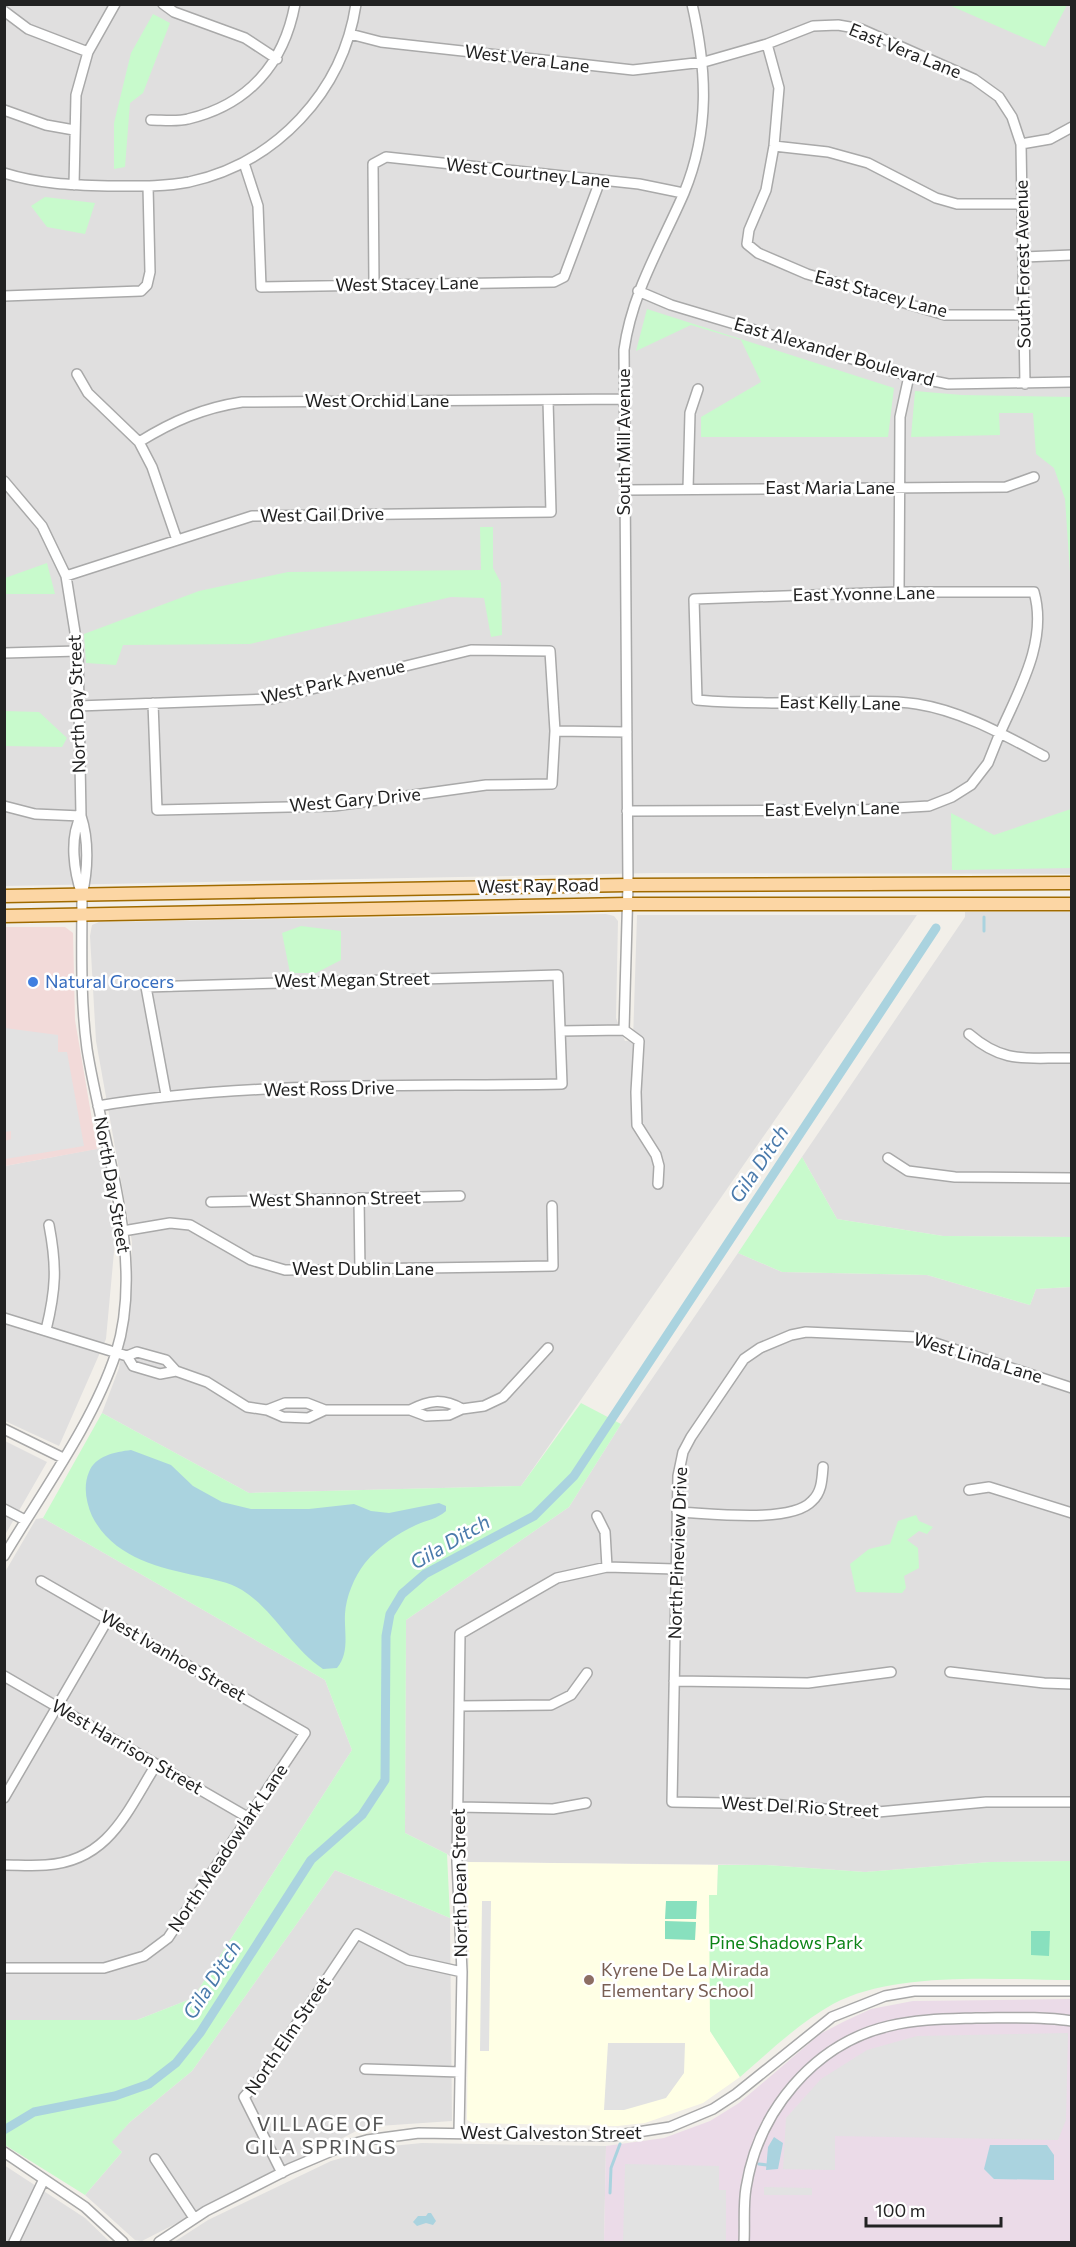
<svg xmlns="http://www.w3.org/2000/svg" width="1076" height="2247" font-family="Commissioner,sans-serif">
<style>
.residential{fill:#e0dfdf}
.commercial{fill:#f2dad9}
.industrial{fill:#ebdbe8}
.education{fill:#ffffe5}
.park{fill:#c8facc}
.pitch{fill:#88e0be}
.parking{fill:#e2e2e2}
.water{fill:#aad3df}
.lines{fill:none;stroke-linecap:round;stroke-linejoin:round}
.stream{stroke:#aad3df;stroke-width:3}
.canal{stroke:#aad3df;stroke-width:9}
.minor-casing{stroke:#a9a9a9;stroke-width:12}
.major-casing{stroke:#a06b00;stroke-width:15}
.minor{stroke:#fff;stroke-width:9}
.major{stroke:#fcd6a4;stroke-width:12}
.shop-dot{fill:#3f7fe0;stroke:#fff;stroke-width:2}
.education-dot{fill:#8d6e63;stroke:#fff;stroke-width:2}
.labels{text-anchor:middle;stroke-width:5;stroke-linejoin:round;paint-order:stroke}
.street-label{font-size:18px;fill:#222;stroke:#fff}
.shop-label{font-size:18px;fill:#366cbe;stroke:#fff;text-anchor:start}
.park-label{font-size:18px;fill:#0c8416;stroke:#fff}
.education-label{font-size:18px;fill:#785e54;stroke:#fff;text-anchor:start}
.water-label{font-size:20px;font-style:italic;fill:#4a7aab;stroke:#fff}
.neighbourhood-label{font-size:20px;letter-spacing:1.5px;fill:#555;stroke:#fff}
</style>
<rect width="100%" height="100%" fill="#f2efe9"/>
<path class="residential" d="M4,5H1071V874L655,873L5,886Z
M965,912H1071V1237L943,1236L837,1219L802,1157L965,917Z
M606,914L614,916L618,921L616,1018L625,1041L633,1040L637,915H917L521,1486L249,1493L102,1413L119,1368L131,1288L132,1242L96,1041L90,936L92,925L99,922Z
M106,1147L115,1241L106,1339L59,1446L5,1421V1166Z
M738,1253L782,1272L927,1275L1030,1305L1036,1289L1071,1287V1861L990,1862L865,1872L766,1865L457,1862L447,1854L405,1833L406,1620L569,1507L621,1424Z
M5,1441L47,1462L5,1535Z
M43,1518L325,1680L352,1750L193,1998L137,2020L5,2022V1572L36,1519Z
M335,1870L450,1918L452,2121L364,2127L142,2241L135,2240L85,2195L122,2152L111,2142L130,2122L192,2071Z
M422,2143L606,2146L604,2242H174L208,2220L331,2161L381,2147Z
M4,2165L85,2218L110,2242H5Z"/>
<path class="commercial" d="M4,927H65L73,933L75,1020L97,1149L5,1166Z"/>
<path class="industrial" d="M1071,1999V2242H604L606,2146L664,2138L710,2121L739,2103L820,2034L845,2021L871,2009L913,2001Z"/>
<path class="education" d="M466,1862L718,1865L717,1895H710V2031L740,2077L703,2103L645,2123L617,2126L473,2123L467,2120L469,1927Z"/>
<path class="park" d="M949,5H1067L1045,47Z
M153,14L170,23L143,93L130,103L125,167L114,169V123L131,53Z
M45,197L95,203L85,234L47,227L31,206Z
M647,309L894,388L888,437H701V417L761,382L741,340L691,325L636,351Z
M915,391L962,395L1071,397V587L1065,499L1054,468L1036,454L1033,413H999L1000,435L911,437Z
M480,527H493V568L501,583L502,635L491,637L484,598L451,597L250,644L123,645L116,665L86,663L84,634L199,591L288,572L481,570Z
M47,563L55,594H5V578Z
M5,711L39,712L67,738L62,747L5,746Z
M1071,809V868L952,870L951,813L994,835Z
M301,926L341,931V960L316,973H290L282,933Z
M802,1157L837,1219L943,1236L1071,1237V1287L1036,1289L1030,1305L927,1275L782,1272L738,1253Z
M581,1403L621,1424L569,1507L406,1620L405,1833L447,1854L450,1918L335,1870L192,2071L130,2122L112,2142L122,2152L85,2195L5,2145L4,2020H137L193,1998L352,1750L325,1680L43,1518L102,1413L249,1493L521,1486Z
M916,1515L919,1521L933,1527L927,1534L919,1531L907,1540L918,1548L919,1568L904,1576L906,1588L902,1593L856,1592L850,1564L869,1549L890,1544L898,1521Z
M1071,1861V1980C1002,1980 895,1970 833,2004C799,2023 770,2051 740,2077L710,2031L709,1895H717L718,1865H766L865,1872L990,1862Z"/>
<path class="pitch" d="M666,1901H697L696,1919H665Z
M665,1921L696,1922L695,1940L665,1939Z
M1031,1931H1050L1049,1956L1031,1955Z"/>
<path class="parking" d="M5,962V1028L58,1035V1052H67L84,1146L5,1159V1141L11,1139V1131L4,1132Z
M482,1901H491L489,2051H480Z
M1068,2033L1066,2120L1058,2140L835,2136V2170L783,2169L786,2118L821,2079L867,2050L917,2036Z
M608,2043H685L684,2073L666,2098L624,2110H604Z
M625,2164L719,2166V2190H726V2242H623Z
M764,2187L812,2188V2195H764Z"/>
<path class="water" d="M131,1450L171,1465L193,1486L222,1502L251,1509H309L354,1504L371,1511L389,1513L439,1503L446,1506V1511C437,1519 427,1520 416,1525C397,1534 379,1546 365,1563C354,1577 346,1597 345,1614C344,1632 350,1652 337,1668L323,1669C291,1648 275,1611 242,1590C229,1582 212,1579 198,1576C156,1567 113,1557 92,1516C86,1502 83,1486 89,1472C95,1456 115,1452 131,1450Z
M774,2137L783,2143L778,2169L766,2170L768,2147Z
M990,2145H1047L1054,2155V2180L994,2179L984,2169Z
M428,2213H431L436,2221L433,2225L426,2223L417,2226L413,2222L418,2216H426Z"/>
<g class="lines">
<path class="stream" d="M984,931V917
M759,2164L767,2165
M610,2193L611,2168L620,2144"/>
<path class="canal" d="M4,2130L34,2112L115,2096L149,2084L176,2063L200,2033L311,1860L362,1815L385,1780L386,1636L390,1614L402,1594L425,1574L534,1516L574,1476L936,928"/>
<g class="minor-casing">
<path id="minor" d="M163,4L174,12L245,38L277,59
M4,11L28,29L88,52
M350,34L381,42L633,70L704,62L767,44L813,26L838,25L861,29L974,79L999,97L1012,117L1021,144L1025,384
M767,44L779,88L774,146L766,190L749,230L747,244L758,253L807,274L945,315H1023
M4,110L46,125L74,130
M151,120C162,120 177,122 188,119C248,105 284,64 295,4
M1021,144L1050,139L1072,127
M774,146L828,152L868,163L936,198L957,204H1022
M244,163L258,206L261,287L554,282L564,277L600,181
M4,173C39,184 72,185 108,186C135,186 163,187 189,182C276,163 343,92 356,4
M74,185L76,95L88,52L115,4
M1024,257L1072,255
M374,284L373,164L386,157L639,184L683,193
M638,291L671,305L909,376L948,384L1072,382
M4,296L141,291L147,285L150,272L148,186
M77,374L88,393L139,442L152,467L177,540
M139,442C173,421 203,408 242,402L624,399
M4,481L42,526L66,576L78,651L81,816C89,840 88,870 82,895C82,946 80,998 87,1049C102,1144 146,1258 116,1353C93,1423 42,1492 4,1556
M688,489L690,413L698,389
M625,490L1006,487L1034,477
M66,576L252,516L551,512L548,400
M899,592L900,417L909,376
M4,653L78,651
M78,706L271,699L471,650L550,651L555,731L552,784L486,785L334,806L157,810L153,703
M555,731L627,732
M4,806L35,814L81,816
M627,811L862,810L929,806L952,797L971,785L988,763L1000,733C1019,690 1048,641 1034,592H899L694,599L697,700C743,704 789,703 835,702C862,702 890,700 917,704C962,711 1004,735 1044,756
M81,816C69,838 74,872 82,895
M624,1030L628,885L624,350C632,292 661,246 684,193C710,130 707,70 692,4
M624,1030L639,1041L636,1092L637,1125L656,1155L659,1166L658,1184
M560,1031L624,1030
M969,1034C1005,1065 1027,1057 1072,1058
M98,1106C250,1081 407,1087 562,1084L558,975L146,987L166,1095
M888,1158L908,1171L955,1177L1072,1178
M359,1198L360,1271
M211,1202L460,1196
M123,1231L170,1223L190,1225L251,1260L285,1270L553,1266L552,1206
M4,1318L127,1356L137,1352L166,1360L176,1371L207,1382L247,1407L267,1410L283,1417L308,1418L325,1410
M46,1330C56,1289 57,1267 49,1225
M127,1356L133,1366L160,1374L176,1371
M1072,1388L917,1337L806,1332L791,1335L760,1348L744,1359L691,1437L683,1452L678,1476L672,1802L772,1804L867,1813L986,1802H1072
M267,1410L285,1403H307L325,1410H410L426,1416L449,1415L462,1409L484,1406L503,1397L548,1348
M410,1410C429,1400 443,1398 462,1409
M4,1429L63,1458
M969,1490L989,1487L1072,1513
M4,1509L25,1520
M677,1512C708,1513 791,1524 812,1501C822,1492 822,1479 823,1467
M597,1516L605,1532L607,1567
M950,1672L1044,1683L1072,1684
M4,1676L249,1818
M674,1681L808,1683L891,1672
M459,1706L551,1705L571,1695L587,1673
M4,1798L108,1619
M458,1807L553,1809L586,1803
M4,1865C18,1865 32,1866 46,1865C109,1861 127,1811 156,1765
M4,1968H104L144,1956L168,1938L305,1733L41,1581
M365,2069L460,2072
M459,2133L462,1972L457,1862L460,1634L557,1578L607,1567L675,1569
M4,2152L85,2207L123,2242
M155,2159L194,2218
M282,2173L244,2097L259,2080L357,1934L408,1960L462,1972
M14,2242L44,2179
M159,2242L206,2211L289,2169L341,2147L367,2140L419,2133L612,2136L670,2127L713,2109L736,2094L832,2017L885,1996L914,1991H1072
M744,2242C745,2224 743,2206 746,2188C758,2112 813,2044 889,2026C918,2019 946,2019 976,2018C1007,2018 1040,2016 1072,2021"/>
</g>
<g class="major-casing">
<path id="major" d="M4,896L628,885L1072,883
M4,916L628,904H1072"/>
</g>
<use href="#minor" class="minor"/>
<use href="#major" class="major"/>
</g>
<circle class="shop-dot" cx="33" cy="982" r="6"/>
<circle class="education-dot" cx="589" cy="1980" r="6"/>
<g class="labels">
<g class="street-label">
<text transform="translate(905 51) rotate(22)" y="6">East Vera Lane</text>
<text transform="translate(527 59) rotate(7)" y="6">West Vera Lane</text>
<text transform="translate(528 173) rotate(6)" y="6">West Courtney Lane</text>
<text transform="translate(1023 264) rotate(-91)" y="6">South Forest Avenue</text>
<text transform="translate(407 284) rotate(-1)" y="6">West Stacey Lane</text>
<text transform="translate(881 294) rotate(15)" y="6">East Stacey Lane</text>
<text transform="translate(834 352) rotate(16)" y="6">East Alexander Boulevard</text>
<text x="377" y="407">West Orchid Lane</text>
<text transform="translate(624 442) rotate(-90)" y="6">South Mill Avenue</text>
<text x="830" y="494">East Maria Lane</text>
<text transform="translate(322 515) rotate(-1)" y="6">West Gail Drive</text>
<text transform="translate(864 594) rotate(-1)" y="6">East Yvonne Lane</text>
<text transform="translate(333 682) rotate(-13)" y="6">West Park Avenue</text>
<text transform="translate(840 703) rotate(1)" y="6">East Kelly Lane</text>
<text transform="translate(77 704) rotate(-92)" y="6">North Day Street</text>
<text transform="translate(355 800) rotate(-5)" y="6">West Gary Drive</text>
<text transform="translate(832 809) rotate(-1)" y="6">East Evelyn Lane</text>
<text transform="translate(538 886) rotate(-1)" y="6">West Ray Road</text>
<text transform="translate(352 980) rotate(-1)" y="6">West Megan Street</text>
<text transform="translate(329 1089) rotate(-1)" y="6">West Ross Drive</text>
<text transform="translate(112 1185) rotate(80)" y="6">North Day Street</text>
<text transform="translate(335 1199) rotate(-1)" y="6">West Shannon Street</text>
<text x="363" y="1275">West Dublin Lane</text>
<text transform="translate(978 1358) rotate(17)" y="6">West Linda Lane</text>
<text transform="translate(678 1553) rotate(-88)" y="6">North Pineview Drive</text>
<text transform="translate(173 1656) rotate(30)" y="6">West Ivanhoe Street</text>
<text transform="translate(127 1747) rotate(30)" y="6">West Harrison Street</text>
<text transform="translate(800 1807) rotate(3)" y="6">West Del Rio Street</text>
<text transform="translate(228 1848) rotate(-56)" y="6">North Meadowlark Lane</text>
<text transform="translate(460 1883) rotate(-91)" y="6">North Dean Street</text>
<text transform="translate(288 2036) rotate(-56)" y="6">North Elm Street</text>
<text x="551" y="2139">West Galveston Street</text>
</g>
<g class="shop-label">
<text x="45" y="988">Natural Grocers</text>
</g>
<g class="park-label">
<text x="786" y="1949">Pine Shadows Park</text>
</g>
<g class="education-label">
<text x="601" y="1976">Kyrene De La Mirada<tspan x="601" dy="21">Elementary School</tspan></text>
</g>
<g class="water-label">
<text transform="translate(759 1164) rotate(-56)" y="7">Gila Ditch</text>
<text transform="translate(450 1542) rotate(-30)" y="7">Gila Ditch</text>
<text transform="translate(212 1980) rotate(-57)" y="7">Gila Ditch</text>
</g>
<g class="neighbourhood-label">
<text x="321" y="2131">VILLAGE OF<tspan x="321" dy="23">GILA SPRINGS</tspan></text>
</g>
</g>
<rect width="1076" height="2247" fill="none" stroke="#222222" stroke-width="12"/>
<path d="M866 2217v9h135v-9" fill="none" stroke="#222222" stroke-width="3"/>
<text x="875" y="2217" font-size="18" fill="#222222" stroke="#ffffff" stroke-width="4.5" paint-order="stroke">100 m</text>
</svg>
